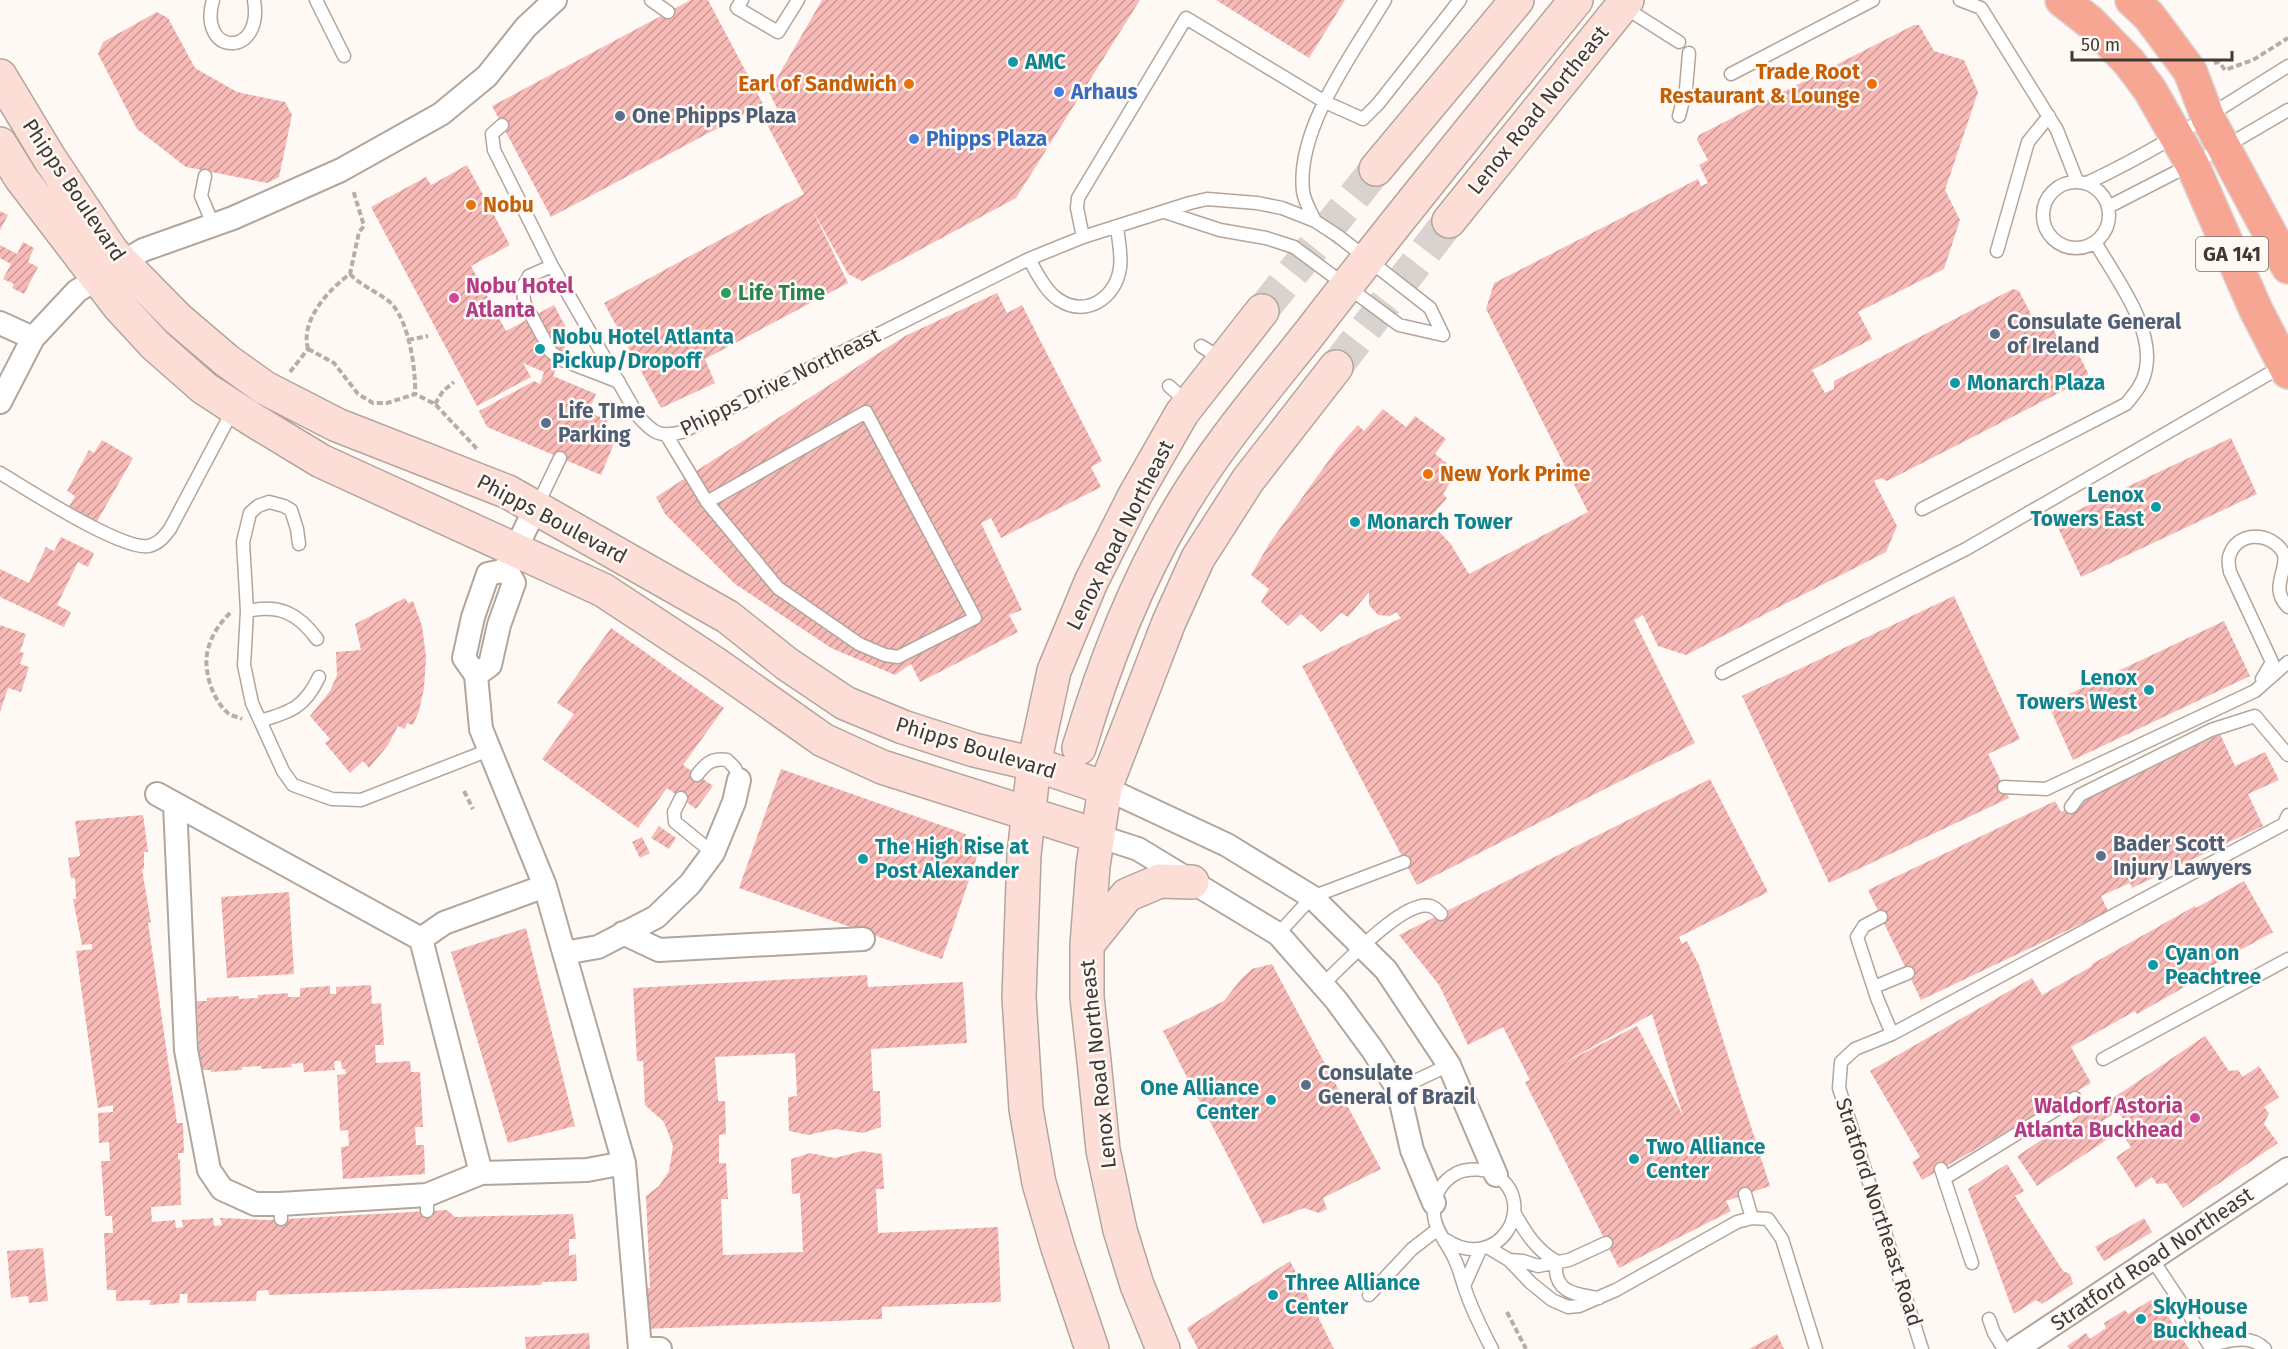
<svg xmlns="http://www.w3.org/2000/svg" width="2288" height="1349" font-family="'Fira Sans',sans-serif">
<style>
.building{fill:url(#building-hatch);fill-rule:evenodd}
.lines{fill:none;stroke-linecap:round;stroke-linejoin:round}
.secondary-tunnel{stroke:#d9d3cf;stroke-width:33;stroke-dasharray:33 16;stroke-linecap:butt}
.service-casing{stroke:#b2a69c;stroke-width:15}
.minor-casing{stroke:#b2a69c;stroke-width:26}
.secondary-casing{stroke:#b2a69c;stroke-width:36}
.trunk-casing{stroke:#d9d7d7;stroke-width:36}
.path{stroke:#b4aeaa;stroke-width:4;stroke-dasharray:6 3;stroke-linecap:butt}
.service{stroke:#fff;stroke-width:12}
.minor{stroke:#fff;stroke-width:22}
.secondary{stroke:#fcded7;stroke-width:33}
.trunk{stroke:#f7a694;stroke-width:33}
.culture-dot{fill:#0f9aa8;stroke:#fff9f5;stroke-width:2}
.food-dot{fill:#e8710a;stroke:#fff9f5;stroke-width:2}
.shop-dot{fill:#3f7fe0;stroke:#fff9f5;stroke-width:2}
.service-dot{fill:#5c6f8a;stroke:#fff9f5;stroke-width:2}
.leisure-dot{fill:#2e9e5b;stroke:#fff9f5;stroke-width:2}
.hotel-dot{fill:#d1479c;stroke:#fff9f5;stroke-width:2}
.labels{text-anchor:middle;stroke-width:5;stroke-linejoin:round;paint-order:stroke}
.shield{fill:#fff9f5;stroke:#79736f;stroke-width:1.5}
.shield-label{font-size:20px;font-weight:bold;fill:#3f3935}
.culture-label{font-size:21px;font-weight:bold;fill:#0d838f;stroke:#fff9f5;text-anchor:start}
.food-label{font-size:21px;font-weight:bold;fill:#c56008;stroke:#fff9f5;text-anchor:end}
.shop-label{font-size:21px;font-weight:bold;fill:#366cbe;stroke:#fff9f5;text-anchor:start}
.street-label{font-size:21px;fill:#3f3935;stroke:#fff9f5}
.service-label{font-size:21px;font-weight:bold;fill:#4e5e75;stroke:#fff9f5;text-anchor:start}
.hotel-label{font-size:21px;font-weight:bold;fill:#b23c85;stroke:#fff9f5;text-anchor:start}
.leisure-label{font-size:21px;font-weight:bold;fill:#27864d;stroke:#fff9f5;text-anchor:start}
</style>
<defs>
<pattern id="building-hatch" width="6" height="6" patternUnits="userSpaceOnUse" patternTransform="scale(1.5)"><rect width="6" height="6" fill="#f8bab7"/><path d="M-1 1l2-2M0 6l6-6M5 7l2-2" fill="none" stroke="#ca9896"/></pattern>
</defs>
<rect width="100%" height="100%" fill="#fff9f5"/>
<path class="building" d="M691,0H708L763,104L551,217L492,106Z
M822,0H1140L1016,198L862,281L848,274L812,209L848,283L705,359L715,383L661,408L604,303L804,194L763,117L777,108L769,92Z
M1216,0H1345L1309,58Z
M157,12L168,18L195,68L237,92L285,102L292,115L279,177L267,183L186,167L137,129L98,54L103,42Z
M1914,25H1919L1934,51L1964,60L1978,92L1945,190L1960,220L1944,269L1858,312L1872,339L1812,370L1825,393L1834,389V381L2013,289L2019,291L2031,314L2027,320L2029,324L2041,317L2049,319L2060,343L2058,350L2055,351L2057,355L2072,348L2076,349L2088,373L2086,379L1887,481L1881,478L1874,481L1897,526L1886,552L1686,655L1658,646L1643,615L1634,620L1695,743L1417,885L1302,666L1401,618L1396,612L1390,616L1378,615L1369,605V592L1348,617L1341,613L1321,632L1301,614L1288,626L1261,602L1269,589L1251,575L1269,544L1339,446L1358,425L1364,431L1383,409L1406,427L1415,416L1446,439L1435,454L1457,471L1443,494L1447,498L1428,520L1450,543L1469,574L1588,512L1486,309L1494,283L1698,179L1701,186L1708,183L1699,165L1708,160L1697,140L1699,135Z
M467,165L510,245L471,266L506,331L554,305L570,335L553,376L596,394L588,412L608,420L604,430L617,436L601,475L487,427L479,411L534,381L540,384L544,372L523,363L531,377L477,406L371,207L426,177L431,185Z
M0,211L8,215L0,230Z
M23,242L34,248L28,262L38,267L24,294L12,288L14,284L3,279L11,264L0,258V245L17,254Z
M997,293L1007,313L1022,305L1102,461L1091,467L1101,487L1001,538L991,518L981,523L1022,610L1009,615L1018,632L920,682L911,664L895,675L831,648L735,584L665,514L656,497L905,336Z
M2231,438L2257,494L2081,577L2055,521Z
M102,440L133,458L95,525L67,510L75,496L67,491L89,450L94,453Z
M61,537L94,553L88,567L78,562L57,605L71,612L64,627L0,597V569L29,583L46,547L54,551Z
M1954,596L2020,739L1988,754L2009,798L1829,883L1742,696Z
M405,598L408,603L413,601L422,626L426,657L424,688L419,711L413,725L407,723L405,729L398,726L388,745L369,768L363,761L350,773L325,743L330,739L310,716L330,691L337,675L336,652L361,650L355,624Z
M2224,621L2250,676L2073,760L2048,704Z
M0,625L26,634L20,652L24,653L20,664L29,667L21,692L8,688L0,712Z
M611,628L724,708L683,765L713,786L696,809L667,788L638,828L542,759L574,714L557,703Z
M2220,734L2235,766L2265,752L2279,780L2248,794L2263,826L2132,888L2130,883L2101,896L2108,911L1921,1000L1868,890L2055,801L2061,812Z
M781,769L966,834L963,845L979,851L942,959L739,888Z
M1710,779L1768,892L1679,937L1682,944L1687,941L1699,965L1770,1186L1726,1201L1731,1211L1619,1268L1525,1082L1530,1080L1503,1027L1468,1045L1439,985L1399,935ZM1652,1014L1683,1116L1637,1026L1558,1066Z
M143,815L148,852H144V869H142L151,923L148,922L177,1123H183L184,1153H178V1160L180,1159L181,1205L151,1207L152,1222L175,1220L176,1228L183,1227L182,1220L213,1218L214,1226L222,1225L220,1218L268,1220L447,1210L455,1217L573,1214L576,1239H569V1256L576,1254L577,1281L542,1282L541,1285L269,1295L268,1290L257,1291L256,1301L187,1303L188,1294H180L179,1303L149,1305L151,1300L116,1301V1290H107L104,1233H113L112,1216H105L101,1161H110L109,1142L99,1143L98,1113L113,1112V1105L98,1108L76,951L92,949V944L82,945L73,899H76L75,878H71L68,858L80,856L75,821Z
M659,826L676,838L669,849L651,838Z
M642,837L650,853L640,858L632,842Z
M2244,881L2273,932L2208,968L2211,972L2137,1014L2135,1011L2071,1047L2091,1083L1922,1180L1912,1162L1920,1157L1870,1071L2032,978L2042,995L2092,966V964L2195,906L2196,908Z
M289,892L294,974L227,978L221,897Z
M526,928L575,1126L508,1143L451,952Z
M1272,964L1381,1169L1323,1198L1327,1209L1319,1213L1304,1208L1263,1224L1163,1031L1224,1001L1241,979L1252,969Z
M867,975L868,987L963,982L967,1043L871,1049L873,1091H880L881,1127L863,1133L835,1129L808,1135L789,1131L788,1097L797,1096L795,1053L715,1057L718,1101H725L726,1134L719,1135V1163H726L728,1199H721L723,1255L803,1252L800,1193L792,1194L791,1159L810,1153L835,1158L862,1151L882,1154L884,1189H876L878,1233L998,1227L1001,1302L882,1307V1319L646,1329L645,1288H650L646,1196L659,1186L669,1171L673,1146L664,1122L645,1105L643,1061H637L633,988Z
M371,985L372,1004L381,1003L384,1045H375L376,1063L410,1061L411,1072H420L423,1127H415L416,1145H424L425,1174L343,1179L341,1147L349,1146L348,1130L340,1131L337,1075L346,1074L345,1069H342L341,1061H334L335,1070L304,1072L303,1063L291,1064L292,1067L261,1069V1066L242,1067V1070L211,1072V1070H200L197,1001H207V998L239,996V999L258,998V995L288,993V997H300V988L330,986V994H336V987Z
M2205,1036L2229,1071L2238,1070L2243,1077L2259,1066L2279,1097L2264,1107L2269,1113L2264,1124L2278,1143L2183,1208L2166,1183L2157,1184L2152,1177L2136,1188L2116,1157L2131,1147L2126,1140L2131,1131L2118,1111L2098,1124L2108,1139L2037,1186L2017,1156L2089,1109L2091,1113Z
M2007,1164L2024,1191L2015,1196L2063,1271L2070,1274L2073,1284L2042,1304L2036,1300L2014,1314L1968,1189Z
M2144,1218L2152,1232L2104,1261L2095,1247Z
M43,1248L48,1301L29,1303L28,1296L11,1298L7,1251Z
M1290,1261L1334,1349H1198L1187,1328Z
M2156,1297L2189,1349H2069L2067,1346L2086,1333L2090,1339L2106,1328L2104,1323L2125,1310L2128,1314Z
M589,1333L590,1349H526L525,1337Z
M1777,1334L1784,1349H1749Z"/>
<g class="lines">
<path class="secondary-tunnel" d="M1262,311L1376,169
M1336,367L1449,221"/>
<g class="service-casing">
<path id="service" d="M213,0C197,56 264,59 254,0
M316,0L344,56
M651,0L668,12
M742,0L737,8L778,32L798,0
M1960,0L1981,8L2057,130L2077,181
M1624,7L1679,42
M1731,74L1873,0
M1679,116L1686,89L1689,53
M502,125L492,134L494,150L552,266L638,416C653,433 660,438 682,432L1029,259L1083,237L1190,203L1207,199L1257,203L1282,208L1315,221L1338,236L1430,308L1443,335
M205,176L201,196L213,224
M2043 215a33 33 0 1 1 66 0a33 33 0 1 1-66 0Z
M2087,183C2158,150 2222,107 2288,66
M2108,207L2223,148L2288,110
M1165,212L1220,230L1266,238L1294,247L1399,325L1443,335
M1315,221C1311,212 1304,201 1303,191C1296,128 1354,52 1385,0
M1083,237L1077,208L1078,198L1186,18L1325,102L1363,119L1378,104L1460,0
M1997,251L2028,142L2049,116
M1029,259C1037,273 1046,292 1059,300C1087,318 1116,297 1120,268C1122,254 1118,239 1117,226
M552,266L529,276L523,286L524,302L551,352L562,360L619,382
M1201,346L1222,359
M1169,386L1188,403
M667,436L707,502L778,588L859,644L885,655L898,657L975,618L866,412L707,502
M0,473C27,489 122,551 149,546C160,543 164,536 170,529L234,408
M537,506L560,458
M1922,509L2126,404C2135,393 2144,383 2146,368C2154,327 2115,277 2095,242
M299,544L297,529L291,510L284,506L269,502L258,506L250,513L243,542L247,611L244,665L252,703L283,771L293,785L332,799L361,800L489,750
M247,611C279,604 298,613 317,639
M1722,673L1966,549L2284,365
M2262,679L2272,662L2230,572C2229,567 2228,561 2229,557C2236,530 2272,531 2284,554C2288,571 2269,588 2288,607
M260,721C291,712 305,707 319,677
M697,775C706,763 712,758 727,760L735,768L739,780
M2004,787L2046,789L2255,691L2288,662
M681,798L674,812L675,822L713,853
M2071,807L2080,795L2211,730L2255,716L2288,755
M1881,917L1864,926L1857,937L1877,998L1892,1034
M1278,934L1312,897L1404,862
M1322,985C1342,967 1403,899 1430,906C1435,907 1438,911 1441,914
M1874,987L1908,973
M2103,1059L2288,959
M1398,1089L1449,1065
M1941,1169L1972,1263
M1945,1178L2075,1098
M1745,1194L1752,1218
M427,1195V1211
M280,1204L281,1219
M1514,1212C1525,1232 1536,1250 1556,1261
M1446,1240C1498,1274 1539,1205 1497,1176C1487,1168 1468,1168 1457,1173C1441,1181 1432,1198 1434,1215C1435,1231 1449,1245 1455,1260C1459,1268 1461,1277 1464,1286C1471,1308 1481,1328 1492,1349
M1489,1248L1509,1260L1531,1283L1552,1300L1568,1307L1579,1306L1616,1290L1737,1222L1752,1218L1768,1219L1782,1239L1816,1349
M2152,1259L2212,1349
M1509,1260L1523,1261L1538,1266L1569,1260L1606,1243
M1556,1261C1553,1292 1573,1294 1599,1298
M1464,1286L1480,1250
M1369,1295L1412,1249L1438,1229
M1989,1319L1994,1333L2004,1349
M2209,1345C2229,1341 2249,1333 2265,1349
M1922,1349L1839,1088L1841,1062L1855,1049L1892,1034L2284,824L2288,815"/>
</g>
<g class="minor-casing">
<path id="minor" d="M0,323L33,338
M0,402L33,338L77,291L143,250L233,218L341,170L441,114L487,76L526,27L555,0
M536,507L508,565L502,571L488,574L473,617L464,658L476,675L481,729L545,886L624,1163L640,1349H660
M476,675L490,665L499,625L514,583L509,574L508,565
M1105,788L1227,845L1312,897L1386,970L1449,1065L1496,1175
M157,794L421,939L481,1173
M175,804L186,1050L209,1170L222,1189L255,1204H280L427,1195L481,1173L587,1170L624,1163
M1098,836L1138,849L1278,934L1336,1000L1372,1049L1398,1089L1412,1150L1434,1203
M623,933L659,950L863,939
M421,939L444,923L545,886
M564,953L598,947L656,917L690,884L713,853L734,802L739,780
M2016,1349L2288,1169"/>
</g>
<g class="secondary-casing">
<path id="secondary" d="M0,76L50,159L112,252L178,319L226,360L265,388L337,425L508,492L728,617L787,664L845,703L903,727L974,750L1034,764L1105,788
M0,144L21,178L119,306L155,345L204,388L250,418L321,461L603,590L714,663L823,740L882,767L1098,836
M1376,169L1517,0
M1449,221L1627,0
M1079,748C1103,667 1134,586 1177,513C1214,449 1263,392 1309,334C1396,221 1486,111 1576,0
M1087,945L1127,895L1160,881L1192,882
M1092,1349L1058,1248L1039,1183L1026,1109L1019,997L1024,855L1034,764L1054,671L1091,582L1134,497L1182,413L1262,311
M1163,1349L1137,1285L1120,1230L1103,1150L1094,1061L1087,997V945L1093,866L1105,788L1169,622L1198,558L1248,480L1336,367"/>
</g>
<g class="trunk-casing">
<path id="trunk" d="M2062,0L2090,22L2129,62L2150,90L2192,164L2256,310L2288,372
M2132,0L2149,16L2190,71L2208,118L2288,267"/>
</g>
<path class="path" d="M2214,63L2219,62L2225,70L2253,60L2288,38
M350,274C362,287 379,292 392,304C409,323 416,369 415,394
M408,340L428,336
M308,349L334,363L358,394L373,403H387L415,394L435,404L478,450
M308,349C300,321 328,290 350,274L359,232L364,226L353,190
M290,372L308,349
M435,404L443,391L454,382
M230,613C219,624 210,637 207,654C204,673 213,701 229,714C232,716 238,717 242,719
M464,791L473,809
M1507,1312L1526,1349"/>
<use href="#service" class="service"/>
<use href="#minor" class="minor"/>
<use href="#secondary" class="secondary"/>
<use href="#trunk" class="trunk"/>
</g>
<g class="culture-dot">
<circle cx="1013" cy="62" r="6"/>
<circle cx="540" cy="349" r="6"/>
<circle cx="1955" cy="383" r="6"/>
<circle cx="2156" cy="507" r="6"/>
<circle cx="1355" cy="522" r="6"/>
<circle cx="2149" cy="690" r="6"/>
<circle cx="863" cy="859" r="6"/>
<circle cx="2153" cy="965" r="6"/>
<circle cx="1271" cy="1100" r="6"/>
<circle cx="1634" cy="1159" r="6"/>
<circle cx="1273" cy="1295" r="6"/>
<circle cx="2141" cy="1319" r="6"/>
</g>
<g class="food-dot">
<circle cx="909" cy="84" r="6"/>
<circle cx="1872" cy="84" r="6"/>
<circle cx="471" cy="205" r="6"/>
<circle cx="1428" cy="474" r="6"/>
</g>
<g class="shop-dot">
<circle cx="1059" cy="92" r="6"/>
<circle cx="914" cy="139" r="6"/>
</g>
<g class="service-dot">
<circle cx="620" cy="116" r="6"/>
<circle cx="1995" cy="334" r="6"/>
<circle cx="546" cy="423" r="6"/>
<circle cx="2101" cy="856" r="6"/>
<circle cx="1306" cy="1085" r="6"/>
</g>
<circle class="leisure-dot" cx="726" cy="293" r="6"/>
<g class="hotel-dot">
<circle cx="454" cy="298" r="6"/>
<circle cx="2195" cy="1118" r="6"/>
</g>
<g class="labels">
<rect class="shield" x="2196" y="237" width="72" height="34" rx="4.5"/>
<g class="shield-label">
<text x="2232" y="261">GA 141</text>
</g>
<g class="culture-label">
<text x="1025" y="69">AMC</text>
<text x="552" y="344">Nobu Hotel Atlanta<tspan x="552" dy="24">Pickup/Dropoff</tspan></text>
<text x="1967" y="390">Monarch Plaza</text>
<text x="2144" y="502" text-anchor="end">Lenox<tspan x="2144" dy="24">Towers East</tspan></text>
<text x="1367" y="529">Monarch Tower</text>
<text x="2137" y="685" text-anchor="end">Lenox<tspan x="2137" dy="24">Towers West</tspan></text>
<text x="875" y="854">The High Rise at<tspan x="875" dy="24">Post Alexander</tspan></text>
<text x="2165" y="960">Cyan on<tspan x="2165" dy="24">Peachtree</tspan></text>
<text x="1259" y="1095" text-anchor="end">One Alliance<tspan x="1259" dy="24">Center</tspan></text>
<text x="1646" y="1154">Two Alliance<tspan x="1646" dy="24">Center</tspan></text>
<text x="1285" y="1290">Three Alliance<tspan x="1285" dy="24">Center</tspan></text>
<text x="2153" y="1314">SkyHouse<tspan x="2153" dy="24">Buckhead</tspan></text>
</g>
<g class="food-label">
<text x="1860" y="79">Trade Root<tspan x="1860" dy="24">Restaurant &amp; Lounge</tspan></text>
<text x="897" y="91">Earl of Sandwich</text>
<text x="483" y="212" text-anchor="start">Nobu</text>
<text x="1440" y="481" text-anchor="start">New York Prime</text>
</g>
<g class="shop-label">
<text x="1071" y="99">Arhaus</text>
<text x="926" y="146">Phipps Plaza</text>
</g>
<g class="street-label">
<text transform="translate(1538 110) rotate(-51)" y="7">Lenox Road Northeast</text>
<text transform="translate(74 190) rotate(56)" y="7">Phipps Boulevard</text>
<text transform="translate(780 382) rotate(-26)" y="7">Phipps Drive Northeast</text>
<text transform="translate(552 519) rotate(28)" y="7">Phipps Boulevard</text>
<text transform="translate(1120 535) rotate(-63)" y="7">Lenox Road Northeast</text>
<text transform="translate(976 748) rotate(17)" y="7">Phipps Boulevard</text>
<text transform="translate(1098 1064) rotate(-96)" y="7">Lenox Road Northeast</text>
<text transform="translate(1879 1212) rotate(72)" y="7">Stratford Northeast Road</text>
<text transform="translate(2152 1259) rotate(-34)" y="7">Stratford Road Northeast</text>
</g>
<g class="service-label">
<text x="632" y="123">One Phipps Plaza</text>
<text x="2007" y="329">Consulate General<tspan x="2007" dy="24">of Ireland</tspan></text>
<text x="558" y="418">Life TIme<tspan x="558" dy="24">Parking</tspan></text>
<text x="2113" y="851">Bader Scott<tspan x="2113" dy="24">Injury Lawyers</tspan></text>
<text x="1318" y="1080">Consulate<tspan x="1318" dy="24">General of Brazil</tspan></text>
</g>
<g class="hotel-label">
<text x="466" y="293">Nobu Hotel<tspan x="466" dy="24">Atlanta</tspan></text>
<text x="2183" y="1113" text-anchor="end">Waldorf Astoria<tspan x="2183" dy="24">Atlanta Buckhead</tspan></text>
</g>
<g class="leisure-label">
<text x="738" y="300">Life Time</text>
</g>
</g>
<path d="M2072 51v9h160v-9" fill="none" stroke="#3f3935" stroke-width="3"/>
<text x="2081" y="51" font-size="18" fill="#3f3935" stroke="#fff9f5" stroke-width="4.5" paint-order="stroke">50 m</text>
</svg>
